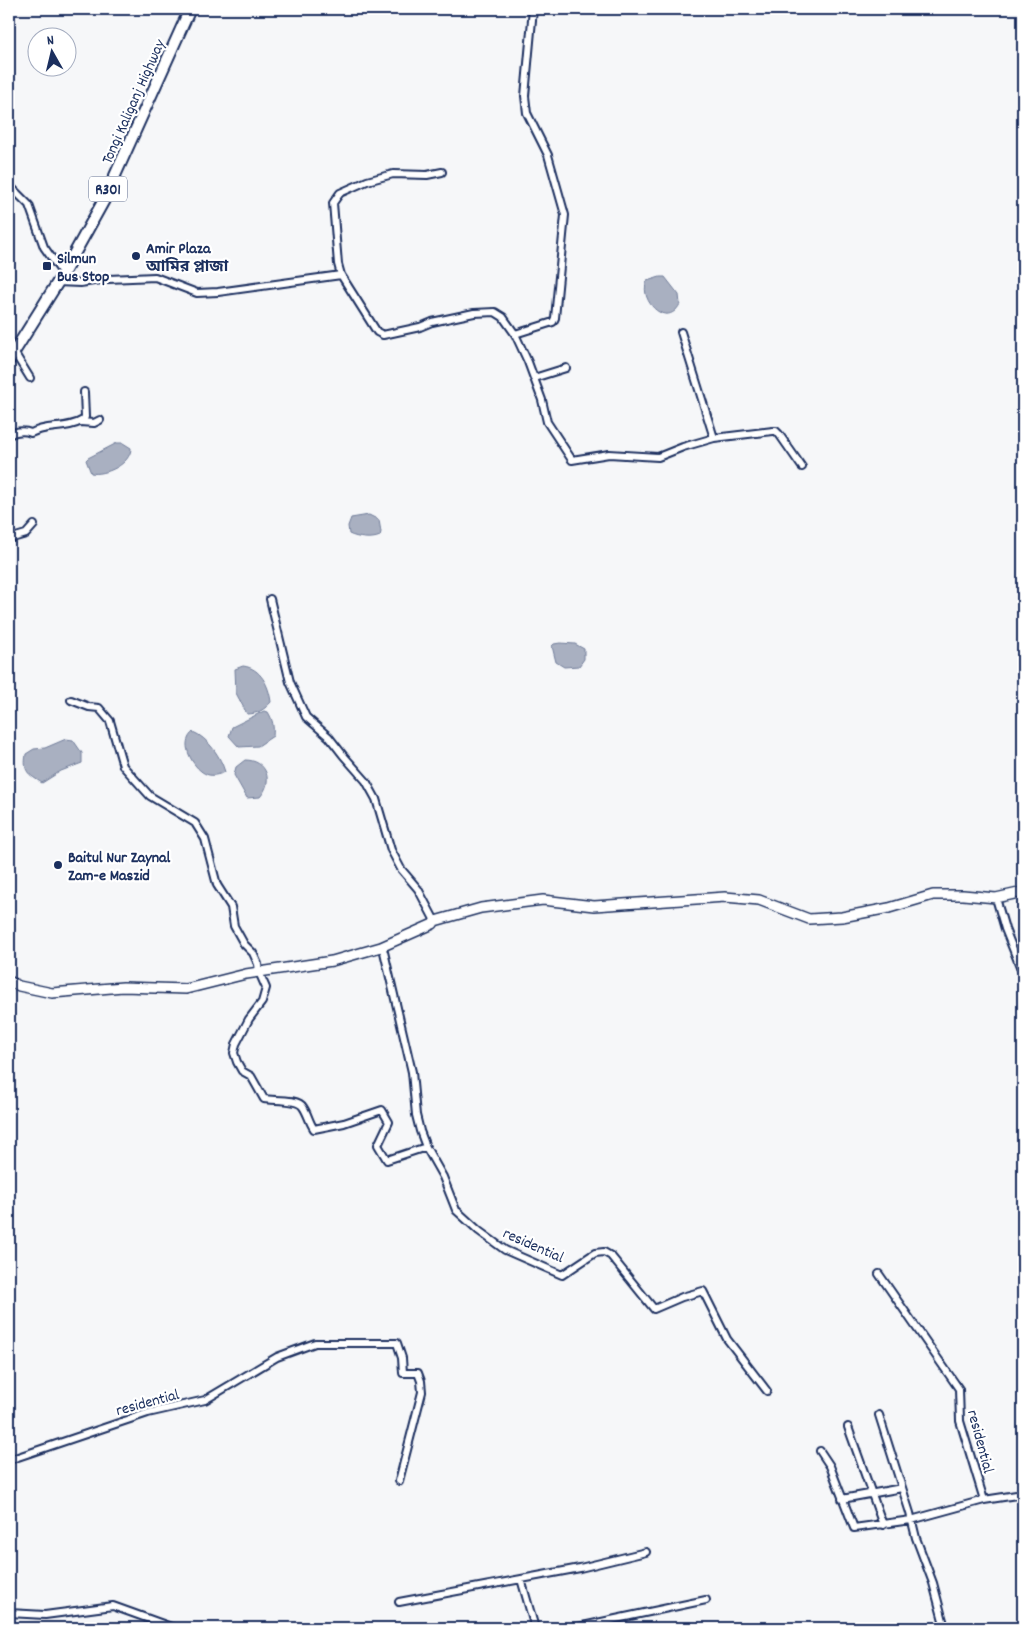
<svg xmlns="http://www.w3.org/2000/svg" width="1032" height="1637" font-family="Dekko,'Noto Sans Bengali',sans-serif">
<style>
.water{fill:#a9b0c1;stroke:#707c99}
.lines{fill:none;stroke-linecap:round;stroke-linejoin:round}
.street-casing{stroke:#1b2f5e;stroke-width:10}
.secondary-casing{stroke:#1b2f5e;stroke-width:12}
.primary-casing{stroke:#1b2f5e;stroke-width:14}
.street{stroke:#fff;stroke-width:6}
.secondary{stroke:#fff;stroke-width:9}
.primary{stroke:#fff;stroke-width:10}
.poi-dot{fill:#1b2f5e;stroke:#fff;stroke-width:2}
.labels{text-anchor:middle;stroke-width:4.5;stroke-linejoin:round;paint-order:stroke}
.shield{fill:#fff;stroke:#5f6d8e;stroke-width:1}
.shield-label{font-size:15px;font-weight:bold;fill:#1b2f5e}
.street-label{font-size:16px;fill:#1b2f5e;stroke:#fff}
.poi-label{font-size:16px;font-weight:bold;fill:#1b2f5e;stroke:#fff;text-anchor:start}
</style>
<rect width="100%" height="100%" fill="#f6f7f9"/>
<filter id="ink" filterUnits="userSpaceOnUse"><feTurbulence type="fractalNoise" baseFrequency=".02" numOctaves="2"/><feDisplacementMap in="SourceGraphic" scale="10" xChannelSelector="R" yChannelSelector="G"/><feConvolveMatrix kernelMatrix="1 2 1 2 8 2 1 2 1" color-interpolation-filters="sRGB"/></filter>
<g filter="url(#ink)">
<path class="water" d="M660,277H665L679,295L680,304C667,330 638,300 647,281Z
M117,443H123L131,448C131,464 105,476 91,473L86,460L88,458Z
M369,515L379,520L381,532L380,536C372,540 357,538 349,534L348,526L351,518Z
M560,643L575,644L584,649V659L579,666L564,667L556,662L552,646L554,644Z
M243,666C261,668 269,686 271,702C265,709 258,714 247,714L236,693L235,669Z
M264,711L268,712C273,720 274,727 273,736L258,746L239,747L229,736L232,727Z
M193,732C208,738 221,757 225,772C221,774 214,776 209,775C197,773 183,751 188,739C189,736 191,734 193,732Z
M66,739L73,740L82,753V763L61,771L42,783C28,774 23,772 26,754L34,749L45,748Z
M245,760C267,760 274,781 260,797L247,798L234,775L236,767Z"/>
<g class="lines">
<g class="street-casing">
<path id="street" d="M9,185L29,205L44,247L63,274
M341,275L377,332L383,335L420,327L432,322L474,313L495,312L503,317L515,334L528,362L542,400L547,422L572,460L609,454L658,457L683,447L714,438L773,431H776L779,434L802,467
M57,282L80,283L108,279L155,277L197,293L218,292L341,275L338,264L333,203L340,193L367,181L393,174L427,175L442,172
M681,332L714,438
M515,334L553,322L555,318L565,215L548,155L527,113L525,96L533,9
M14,352L30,378
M534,378L566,368
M80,422L94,423L100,420
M9,435C16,431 23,430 31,433C47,424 67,430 83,420L85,417L84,392
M9,539L26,534L34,525
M270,599L290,682L306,717L329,737L343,755L366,781L376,799L391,850L401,869L418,889L435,921
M71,700L89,707L99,708L110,721L123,766L150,796L195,823L205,839L217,885L231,907L234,926L244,944L253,953L258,964L259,972L266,988L262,1002L249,1019L236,1044L234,1053L237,1062L242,1071L251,1076L264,1099C274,1101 298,1098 303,1107C308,1114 309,1122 314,1129L344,1123L382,1110L389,1122L378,1145L387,1160L426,1147
M996,898L1005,929L1023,974
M381,947L384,952L412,1072L416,1115L420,1131L426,1147L443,1177L456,1210L479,1231L505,1250L562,1275L595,1253L604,1252L611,1256L654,1309L682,1297L703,1291L727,1339L767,1391
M879,1274L959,1389L960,1421L984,1500
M879,1415L910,1513L916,1538L933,1583L945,1628
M848,1427L883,1525
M820,1451L830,1466L854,1528L911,1520L984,1500L1023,1494
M9,1460L148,1413L205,1400L277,1357L315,1343H397L402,1358L403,1373H418L421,1381L422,1392L399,1481
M842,1499L902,1488
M521,1579L535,1628
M399,1602L580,1568L646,1552
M9,1613L45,1615L113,1606L174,1628
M573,1628L706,1600"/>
</g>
<g class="secondary-casing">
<path id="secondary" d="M9,981L19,986L52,993L123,987L186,989L246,974L332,961L381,947L433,924L435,921L481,908L543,900L594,906L725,897L759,900L809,919L842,917L889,908L933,895H963L996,898L1023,892"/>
</g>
<g class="primary-casing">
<path id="primary" d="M9,360L63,274L104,200L190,9"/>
</g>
<use href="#street" class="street"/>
<use href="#secondary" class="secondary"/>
<use href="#primary" class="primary"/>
</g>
</g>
<g class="poi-dot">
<circle cx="136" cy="256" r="5"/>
<rect x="42" y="261" width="10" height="10" rx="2.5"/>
<circle cx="58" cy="865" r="5"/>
</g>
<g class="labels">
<rect class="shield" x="89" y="176.5" width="38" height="25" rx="4"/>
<g class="shield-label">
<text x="108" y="194">R301</text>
</g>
<g class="street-label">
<text transform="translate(132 101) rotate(-66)" y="6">Tongi Kaliganj Highway</text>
<text transform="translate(534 1244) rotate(24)" y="6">residential</text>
<text transform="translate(147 1401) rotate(-15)" y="6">residential</text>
<text transform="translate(982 1441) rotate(75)" y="6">residential</text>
</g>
<g class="poi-label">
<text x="146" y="253">Amir Plaza<tspan x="146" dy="18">আমির প্লাজা</tspan></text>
<text x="57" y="263">Silmun<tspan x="57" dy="18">Bus Stop</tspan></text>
<text x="68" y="862">Baitul Nur Zaynal<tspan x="68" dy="18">Zam-e Maszid</tspan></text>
</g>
</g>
<rect width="1032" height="1637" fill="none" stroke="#fff" stroke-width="30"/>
<rect x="15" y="15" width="1002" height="1607" fill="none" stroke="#1b2f5e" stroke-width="2" filter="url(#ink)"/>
<g transform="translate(52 52) rotate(352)"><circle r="24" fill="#ffffff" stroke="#a4acbf"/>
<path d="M0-4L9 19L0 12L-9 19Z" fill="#1b2f5e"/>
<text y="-8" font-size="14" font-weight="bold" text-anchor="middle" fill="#1b2f5e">N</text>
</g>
</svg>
